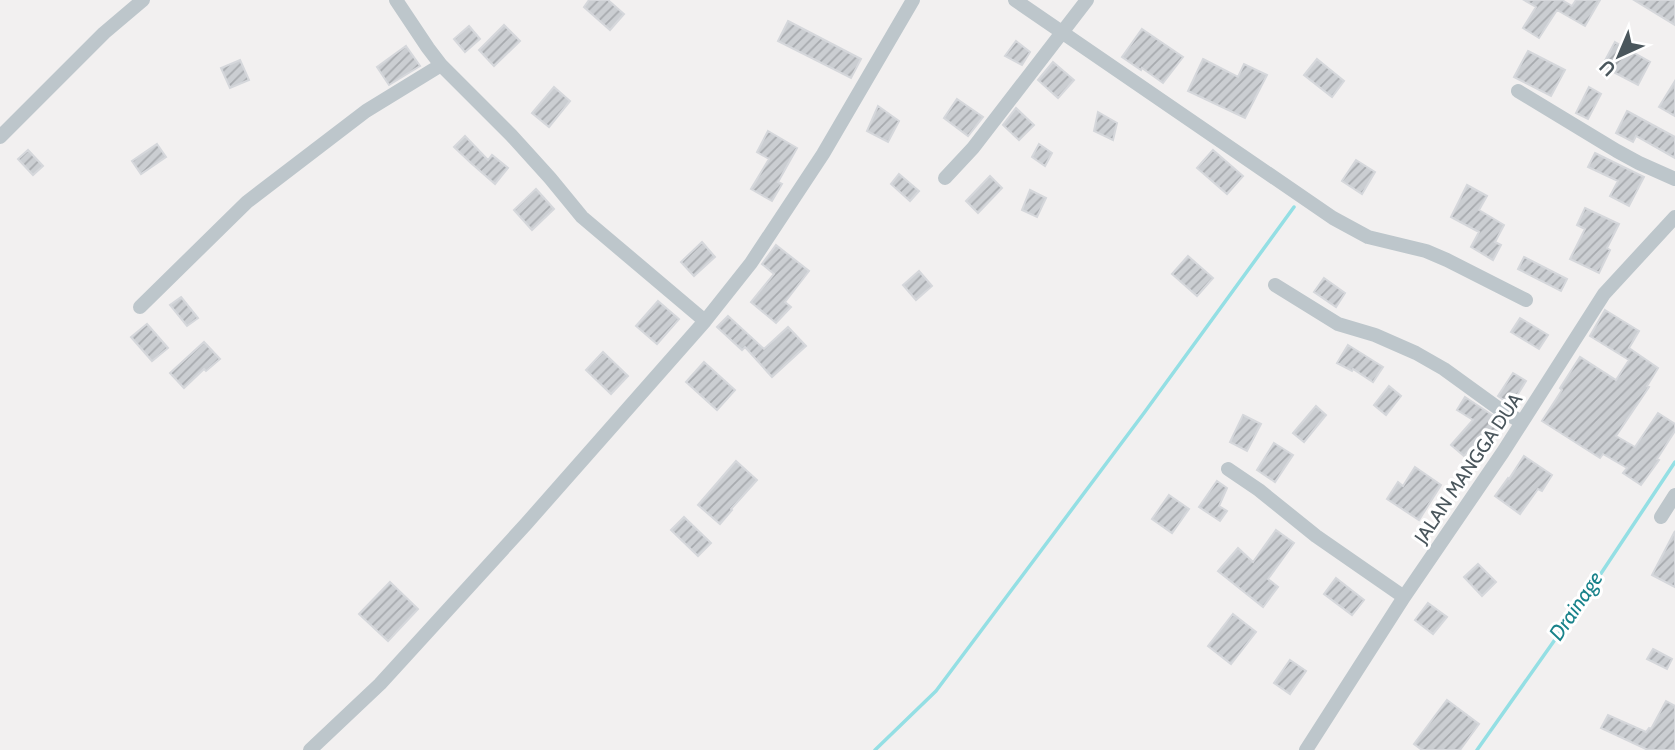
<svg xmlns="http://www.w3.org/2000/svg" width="1675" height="750" font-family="Cabin,sans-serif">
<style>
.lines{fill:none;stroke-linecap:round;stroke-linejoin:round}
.stream{stroke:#94dfe4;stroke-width:3.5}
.building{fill:url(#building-hatch);stroke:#d5d7db;stroke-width:2}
.minor{stroke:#bdc6cb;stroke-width:14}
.labels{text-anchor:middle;stroke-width:6;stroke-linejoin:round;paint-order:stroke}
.street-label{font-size:19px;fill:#4a565c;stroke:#fff}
.water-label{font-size:21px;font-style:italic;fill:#18828a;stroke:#fff}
</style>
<defs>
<pattern id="building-hatch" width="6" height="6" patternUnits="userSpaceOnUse" patternTransform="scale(1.75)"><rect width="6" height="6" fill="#cbced2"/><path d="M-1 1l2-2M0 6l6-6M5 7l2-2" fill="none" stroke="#a7aaae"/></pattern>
</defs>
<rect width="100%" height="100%" fill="#f2f0f0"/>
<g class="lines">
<path class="stream" d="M875,750L936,691L1144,413L1294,207
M1477,750L1590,590L1675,462"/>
</g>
<path class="building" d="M589,0H608L624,14L610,30L584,7Z
M1524,0H1562L1572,6L1576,0H1600L1585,26L1557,10L1539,38L1523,28L1536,7Z
M1634,0H1675V25Z
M788,21L861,59L851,78L778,41Z
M504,25L520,41L494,66L479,50Z
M469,26L480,39L465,52L454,39Z
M1142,29L1183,57L1163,83L1142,68L1141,70L1122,57Z
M1016,41L1030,52L1022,65L1005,56Z
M1615,42L1650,62L1638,85L1602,66Z
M406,46L420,66L389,85L377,67Z
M1528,51L1565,70L1551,96L1514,77Z
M1203,59L1238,77L1244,64L1267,75L1245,118L1188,91Z
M1317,59L1344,81L1332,97L1304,75Z
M240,60L249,80L230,88L221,68Z
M1053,62L1074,80L1058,98L1038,80Z
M1675,81V116L1659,107Z
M554,87L570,101L549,127L532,113Z
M1589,87L1601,94L1588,119L1576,113Z
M957,99L983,117L968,136L944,118Z
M878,106L899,121L888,142L867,131Z
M1016,108L1034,125L1019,140L1003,125Z
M1627,111L1675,137V158L1636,136L1633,142L1616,133Z
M1098,112L1117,123L1113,140L1094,131Z
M768,131L797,148L778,182L782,184L772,201L751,189L769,159L757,152Z
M465,136L488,160L492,155L508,168L495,184L471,163L454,147Z
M157,144L166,157L141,174L132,161Z
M1039,144L1052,153L1045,166L1032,157Z
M28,150L43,166L33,175L18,159Z
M1213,150L1243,176L1227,194L1197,168Z
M1595,153L1644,177L1629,206L1610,196L1618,181L1588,167Z
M1356,160L1375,172L1362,194L1342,181Z
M899,174L919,191L910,201L891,184Z
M990,176L1002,188L978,213L966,201Z
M1467,185L1487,196L1479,210L1504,225L1495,242L1501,245L1493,260L1471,247L1479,232L1451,217Z
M536,189L554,209L532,230L514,210Z
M1030,190L1046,198L1037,217L1022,210Z
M1585,208L1619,224L1607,248L1610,250L1599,273L1570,259L1585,229L1577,225Z
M702,242L715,257L694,276L681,262Z
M776,245L809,271L785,302L791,307L776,323L751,302L774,274L762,264Z
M1188,256L1213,278L1197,296L1172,274Z
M1524,257L1567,279L1561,291L1518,269Z
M919,271L932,286L916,300L903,285Z
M1324,278L1345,293L1336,307L1314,292Z
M181,297L198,318L187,326L170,305Z
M658,301L679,319L657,344L636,326Z
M1605,310L1639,331L1629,348L1658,368L1647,386L1649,387L1616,436L1635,447L1658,413L1675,424V431L1657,459L1659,460L1641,485L1623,473L1627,468L1603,454L1600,458L1542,421L1562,390L1560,388L1580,357L1616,380L1629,360L1590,336Z
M728,316L764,349L788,327L806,346L772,377L745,347L742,350L717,327Z
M1520,318L1548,335L1539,349L1511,332Z
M147,324L168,348L152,361L131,337Z
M204,342L220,359L206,371L204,369L184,388L170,373Z
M1348,345L1383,367L1373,382L1353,369L1352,371L1337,363Z
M603,352L628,376L611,394L586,370Z
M704,362L735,390L717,410L686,382Z
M1513,373L1526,381L1511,405L1498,396Z
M1389,386L1401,396L1386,415L1374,405Z
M1465,397L1504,423L1495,435L1487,429L1464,456L1451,445L1473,420L1457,410Z
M1316,406L1326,415L1304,442L1293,433Z
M1243,415L1261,424L1247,451L1230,442Z
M1274,443L1293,455L1275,482L1257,470Z
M1524,456L1552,475L1542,491L1538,489L1520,514L1495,496L1508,478L1509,479Z
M736,461L757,480L731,509L732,510L720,524L698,505Z
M1415,467L1441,485L1419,520L1387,499L1398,482L1403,486Z
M1217,481L1227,488L1219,506L1227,511L1220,521L1199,507Z
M1169,495L1189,509L1172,533L1152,519Z
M684,517L711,543L698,556L671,530Z
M1276,530L1294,543L1268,579L1278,587L1263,607L1218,571L1238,548L1253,562Z
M1675,531V587L1652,575Z
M1478,564L1496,582L1482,596L1464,577Z
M1336,578L1364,600L1352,615L1324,594Z
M390,582L418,609L388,641L359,614Z
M1428,603L1447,617L1433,634L1415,620Z
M1233,614L1256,632L1231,664L1208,646Z
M1653,649L1672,659L1667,669L1647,659Z
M1290,660L1306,671L1290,694L1274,683Z
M1447,700L1479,724L1460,750H1422L1414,744Z
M1666,701L1675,706V750H1648L1601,728L1608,715L1646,732L1649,728L1651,729Z"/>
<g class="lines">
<path class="minor" d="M396,0L428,48L441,65L511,135L550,178L582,217L705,321
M1015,0L1333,218L1368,237L1426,251L1447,260L1526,300
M1518,91L1617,151L1639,163L1675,179
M0,137L104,33L143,0
M945,178L973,148L1087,0
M1275,285L1338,324L1375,335L1416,353L1444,369L1502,411L1522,422
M140,307L247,202L366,111L441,65
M1228,469L1259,490L1316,536L1404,597
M1661,517L1675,495
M310,750L380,684L526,524L705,321L751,263L823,154L913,0
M1306,750L1404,597L1503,452L1604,294L1675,217"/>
</g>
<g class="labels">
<g class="street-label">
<text transform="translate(1468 468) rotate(-56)" y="7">JALAN MANGGA DUA</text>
</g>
<g class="water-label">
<text transform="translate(1576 606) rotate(-56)" y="7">Drainage</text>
</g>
</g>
<g transform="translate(1619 56) rotate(224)" stroke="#ffffff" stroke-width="5" paint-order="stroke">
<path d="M0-5L12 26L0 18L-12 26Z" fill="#4a565c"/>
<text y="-10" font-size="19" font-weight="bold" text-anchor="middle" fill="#4a565c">U</text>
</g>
</svg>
